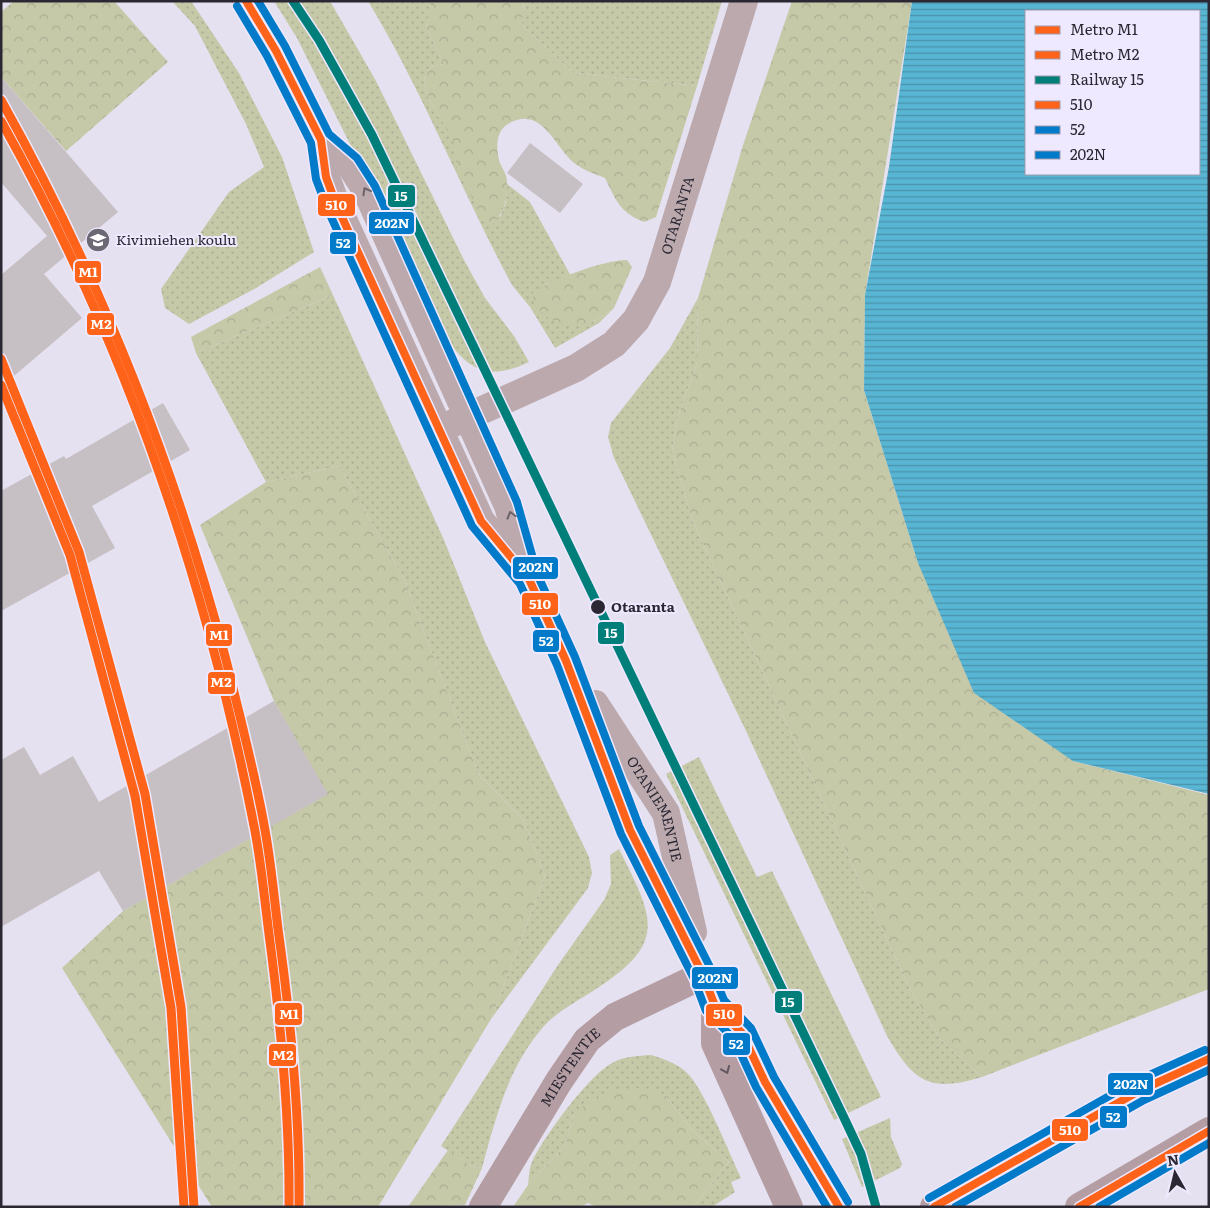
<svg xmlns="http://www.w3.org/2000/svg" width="1210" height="1208" font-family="Literata,serif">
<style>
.grass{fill:url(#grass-dots)}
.forest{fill:url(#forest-crowns)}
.water{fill:url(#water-rules);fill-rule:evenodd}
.building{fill:#c6bfc3}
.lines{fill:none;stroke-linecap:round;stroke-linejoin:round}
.minor{stroke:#bca9ae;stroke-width:28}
.tertiary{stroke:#bca9ae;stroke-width:28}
.secondary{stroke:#b49da3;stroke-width:28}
.bus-1-casing{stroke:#eee9ff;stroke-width:11}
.bus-2-casing{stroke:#eee9ff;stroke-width:11}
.bus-3-casing{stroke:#eee9ff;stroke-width:11}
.bus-1{stroke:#ff6319;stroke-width:8}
.bus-2{stroke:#007ac9;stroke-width:8}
.bus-3{stroke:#007ac9;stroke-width:8}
.rail-1-casing{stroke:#eee9ff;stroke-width:12}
.rail-1{stroke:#007e79;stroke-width:9}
.metro-1-casing{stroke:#eee9ff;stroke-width:12}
.metro-2-casing{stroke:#eee9ff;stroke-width:12}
.metro-1{stroke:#ff6319;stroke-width:9}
.metro-2{stroke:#ff6319;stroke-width:9}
.oneway{stroke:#6c626a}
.oneway2{stroke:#625760}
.stop-dot{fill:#2b2833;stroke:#eee9ff;stroke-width:2}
.labels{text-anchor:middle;stroke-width:4;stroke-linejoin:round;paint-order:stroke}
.street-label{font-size:14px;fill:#2b2833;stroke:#eee9ff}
.poi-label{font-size:14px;fill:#2b2833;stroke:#eee9ff;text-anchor:start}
.stop-label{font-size:14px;font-weight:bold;fill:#2b2833;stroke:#eee9ff;text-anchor:start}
.line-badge{stroke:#eee9ff;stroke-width:2}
.badge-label{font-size:14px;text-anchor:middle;font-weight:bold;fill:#fff}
</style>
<defs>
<pattern id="grass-dots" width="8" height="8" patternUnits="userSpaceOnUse" patternTransform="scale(1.25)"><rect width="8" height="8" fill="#c6c9a8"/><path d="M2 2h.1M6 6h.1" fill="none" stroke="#aaad91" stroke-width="1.8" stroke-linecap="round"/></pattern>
<pattern id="forest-crowns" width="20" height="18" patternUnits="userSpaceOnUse" patternTransform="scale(1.25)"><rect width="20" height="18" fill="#c6c9a8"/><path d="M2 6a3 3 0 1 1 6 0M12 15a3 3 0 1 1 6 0" fill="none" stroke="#aaad91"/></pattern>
<pattern id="water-rules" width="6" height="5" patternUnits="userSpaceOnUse" patternTransform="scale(1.25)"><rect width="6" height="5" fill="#58b5d3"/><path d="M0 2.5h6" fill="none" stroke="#4993ac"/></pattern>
</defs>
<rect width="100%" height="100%" fill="#e5e1f0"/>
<path class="grass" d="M172,1H191L239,73L282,157L314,252L256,288L189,324L165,308L161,289L229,192L264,167L246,124L195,26Z
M274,1H330L376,81L464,260L485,298L514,336L529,362C493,379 472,374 449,342L297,38Z
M368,1L432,2L426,27L444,64L430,67L424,80L429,99L500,217L506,202L507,184L530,202L571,276L545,285L593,322L614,308L599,323L555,348L530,307L512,285C462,192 423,92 368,1Z
M524,1H722L697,86L573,73L522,25Z
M333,295L444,540L485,642L589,857L592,873L588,888L491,1019L545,876L524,820L479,775L403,577L339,466L266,482L196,353Z
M698,298L697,363L678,416L672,451L693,522L912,993L941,1040L982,1077C929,1093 914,1082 887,1036L746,731L614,458L608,437L611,423L670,348Z
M699,757L757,877L772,871L881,1097L834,1120L666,774Z
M619,849C654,919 669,943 593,991C577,1001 557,1012 544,1026C508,1067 496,1117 482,1168L471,1166L441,1146L558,965L604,900L611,884L610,855Z
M651,1055C664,1059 676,1063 686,1072C704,1088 729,1153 741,1178L731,1182L735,1192L712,1207H693L729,1162L691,1129L665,1095L575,1111L565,1146L528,1185C529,1178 529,1169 532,1162C543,1138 590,1073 614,1062C625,1056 639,1056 651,1055Z
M890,1118L891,1137L902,1164L900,1168L862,1187L842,1139Z"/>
<path class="forest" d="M14,1H114L168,62L66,151L1,77V12Z
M431,1H524L522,25L573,73L697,86L656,217L644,222C619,212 616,200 605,178C596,174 585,171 577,165C558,153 545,111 517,120C497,126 495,141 499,160C501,167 507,174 507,181C508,199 504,214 491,226L485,222L457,170L453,140L429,99L424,80L430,67L444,64L426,27Z
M792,1H912L865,295L864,390L918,563L1073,761L1209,795V989L982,1077L941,1040L912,993L693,522L672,451L678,416L697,363L698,298L743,145Z
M627,260L632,267L614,308L593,322L569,325L551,320L534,306L533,292C557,278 600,261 627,260Z
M320,267L333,295L196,353L191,337Z
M339,466L403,577L479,775L524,820L545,876L491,1019L378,1207H212L62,968L123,911L327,794L274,701L200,525L266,482Z
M640,1088L665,1095L691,1129L729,1162L693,1207H597L588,1203L580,1207H513L528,1185L565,1146L575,1111L611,1090Z
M448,1150L471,1166L482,1168L465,1205L408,1207Z"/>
<path class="water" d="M912,1H1209V794L1073,761L974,693L918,563L864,390L865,295L889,167ZM1026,11H1199V174H1026Z"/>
<path class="building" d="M1,77L118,212L44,274L82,318L1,387V275L47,236L1,182Z
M530,143L583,184L560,213L507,173Z
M163,403L190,450L92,506L115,548L1,611V491L64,456L66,459Z
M274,701L328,794L123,911L99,871L1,927V760L24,747L40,775L73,756L99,802Z"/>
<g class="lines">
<path class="minor" id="s1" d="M438,430L576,368L614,344L636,320L657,282L744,1"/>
<g class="tertiary">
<path d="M246,1L276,51L321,140L326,177L336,204L481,521L522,570"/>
<path d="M321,140L350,165L366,190L508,506L529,579L566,661L630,830L703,975"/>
<path id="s2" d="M595,704L666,813L693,932"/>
</g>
<g class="secondary">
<path d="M715,1006L742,1033L765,1082L839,1207"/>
<path id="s3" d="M483,1207L559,1081L587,1040L615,1017L703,975L715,1006V1043L789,1207"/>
<path d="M934,1207L1139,1091L1209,1059"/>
<path d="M1079,1207L1209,1131"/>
</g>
<g class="bus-1-casing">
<path id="bus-1" d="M246,1L276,51L321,140L326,177L336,204L481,521L529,579L566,661L630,830L703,975L715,1006L742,1033L765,1082L839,1207
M934,1207L1139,1091L1209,1059
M1079,1207L1209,1131"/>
</g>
<g class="bus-2-casing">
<path id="bus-2" d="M237,6L267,56L311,143L316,179L327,208L472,526L520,584L557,665L621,834L694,979L706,1011L734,1039L756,1087L827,1207
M955,1207L1144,1100L1209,1070
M1099,1207L1209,1143"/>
</g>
<g class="bus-3-casing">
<path id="bus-3" d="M258,1L285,46L329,134L357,158L375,186L517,502L538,576L575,657L639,826L712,971L724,1000L751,1028L774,1077L848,1202
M929,1198L1134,1082L1205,1050"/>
</g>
<use href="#bus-1" class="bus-1"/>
<use href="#bus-2" class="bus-2"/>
<use href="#bus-3" class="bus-3"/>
<g class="rail-1-casing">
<path id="rail-1" d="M293,1L319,40L372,135L847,1124L861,1154L876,1207"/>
</g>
<use href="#rail-1" class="rail-1"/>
<g class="metro-1-casing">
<path id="metro-1" d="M1,100C101,279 174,463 226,660C240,717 255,773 265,830C271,863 274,896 278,929C291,1021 300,1113 299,1207
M1,359L79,552L145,794L181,1007L194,1207"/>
</g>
<g class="metro-2-casing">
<path id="metro-2" d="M1,121C123,338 205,577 253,821C261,858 264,896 269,934C281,1025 290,1115 289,1207
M1,385L70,555L135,796L171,1008L184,1207"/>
</g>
<use href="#metro-1" class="metro-1"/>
<use href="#metro-2" class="metro-2"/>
</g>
<defs><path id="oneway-chevron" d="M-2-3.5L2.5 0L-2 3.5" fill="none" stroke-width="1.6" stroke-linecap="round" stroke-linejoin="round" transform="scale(1.25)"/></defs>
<g class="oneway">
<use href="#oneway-chevron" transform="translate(366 191) rotate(-119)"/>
<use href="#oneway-chevron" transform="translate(511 515) rotate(-106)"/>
</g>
<use class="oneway2" href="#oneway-chevron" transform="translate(726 1070) rotate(67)"/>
<defs>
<g id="school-disc" transform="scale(1.25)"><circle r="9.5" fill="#6c6975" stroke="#eee9ff"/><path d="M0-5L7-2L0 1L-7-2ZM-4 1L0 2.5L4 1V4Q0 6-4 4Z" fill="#fff"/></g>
</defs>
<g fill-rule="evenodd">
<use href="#school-disc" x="98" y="240"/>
</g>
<circle class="stop-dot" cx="598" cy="607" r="8"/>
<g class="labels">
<g class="street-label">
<text dy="5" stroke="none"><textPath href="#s1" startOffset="342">OTARANTA</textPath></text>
<text dy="5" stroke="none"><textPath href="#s2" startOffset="122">OTANIEMENTIE</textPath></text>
<text dy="5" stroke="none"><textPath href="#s3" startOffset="165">MIESTENTIE</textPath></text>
</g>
<g class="poi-label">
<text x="116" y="245">Kivimiehen koulu</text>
</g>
<g class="stop-label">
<text x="611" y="612">Otaranta</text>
</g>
</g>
<g class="line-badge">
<rect x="387" y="184" width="29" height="24" rx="5" fill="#007e79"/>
<rect x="317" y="193" width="39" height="24" rx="5" fill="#ff6319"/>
<rect x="368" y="211" width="47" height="24" rx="5" fill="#007ac9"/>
<rect x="329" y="231" width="28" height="24" rx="5" fill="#007ac9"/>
<rect x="74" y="260" width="28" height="24" rx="5" fill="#ff6319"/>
<rect x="86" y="312" width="29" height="24" rx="5" fill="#ff6319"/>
<rect x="512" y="556" width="47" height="24" rx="5" fill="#007ac9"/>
<rect x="521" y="592" width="38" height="24" rx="5" fill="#ff6319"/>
<rect x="597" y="621" width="28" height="24" rx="5" fill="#007e79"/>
<rect x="205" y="623" width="28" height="24" rx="5" fill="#ff6319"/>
<rect x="532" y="629" width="28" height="24" rx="5" fill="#007ac9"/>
<rect x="207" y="671" width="29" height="24" rx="5" fill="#ff6319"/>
<rect x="691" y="966" width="48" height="24" rx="5" fill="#007ac9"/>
<rect x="774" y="990" width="29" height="24" rx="5" fill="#007e79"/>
<rect x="274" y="1002" width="29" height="24" rx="5" fill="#ff6319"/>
<rect x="705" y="1003" width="38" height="24" rx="5" fill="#ff6319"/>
<rect x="722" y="1032" width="29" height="24" rx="5" fill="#007ac9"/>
<rect x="268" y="1043" width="29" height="24" rx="5" fill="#ff6319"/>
<rect x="1107" y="1072" width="47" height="24" rx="5" fill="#007ac9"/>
<rect x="1099" y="1105" width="29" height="24" rx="5" fill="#007ac9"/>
<rect x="1051" y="1118" width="38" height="24" rx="5" fill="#ff6319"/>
</g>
<g class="badge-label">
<text x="401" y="201">15</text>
<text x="336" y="210">510</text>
<text x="392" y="228">202N</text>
<text x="343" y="248">52</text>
<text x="88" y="277">M1</text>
<text x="101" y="329">M2</text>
<text x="536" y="572">202N</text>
<text x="540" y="609">510</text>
<text x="611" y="638">15</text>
<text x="219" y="640">M1</text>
<text x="546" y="646">52</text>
<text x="221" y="687">M2</text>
<text x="715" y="983">202N</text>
<text x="788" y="1007">15</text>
<text x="289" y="1019">M1</text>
<text x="724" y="1019">510</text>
<text x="736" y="1049">52</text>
<text x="283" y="1060">M2</text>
<text x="1131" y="1089">202N</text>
<text x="1113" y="1122">52</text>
<text x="1070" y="1135">510</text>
</g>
<rect width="1210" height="1208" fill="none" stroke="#2b2833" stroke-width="5"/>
<rect x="1025" y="10" width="175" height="165" fill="#eee9ff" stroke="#a09cad"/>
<rect x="1035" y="26" width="25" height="8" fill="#ff6319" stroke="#a09cad"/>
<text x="1070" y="35" font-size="15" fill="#2b2833">Metro M1</text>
<rect x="1035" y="51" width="25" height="8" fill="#ff6319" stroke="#a09cad"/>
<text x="1070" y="60" font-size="15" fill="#2b2833">Metro M2</text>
<rect x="1035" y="76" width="25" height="8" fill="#007e79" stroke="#a09cad"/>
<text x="1070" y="85" font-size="15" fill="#2b2833">Railway 15</text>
<rect x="1035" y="101" width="25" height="8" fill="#ff6319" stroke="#a09cad"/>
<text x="1070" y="110" font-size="15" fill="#2b2833">510</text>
<rect x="1035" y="126" width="25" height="8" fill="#007ac9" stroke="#a09cad"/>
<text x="1070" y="135" font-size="15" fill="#2b2833">52</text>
<rect x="1035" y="151" width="25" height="8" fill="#007ac9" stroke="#a09cad"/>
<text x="1070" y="160" font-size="15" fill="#2b2833">202N</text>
<g transform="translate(1175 1173) rotate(352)" stroke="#eee9ff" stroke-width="4" paint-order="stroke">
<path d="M0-4L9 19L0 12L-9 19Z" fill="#2b2833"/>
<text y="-8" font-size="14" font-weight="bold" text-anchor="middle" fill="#2b2833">N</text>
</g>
</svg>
